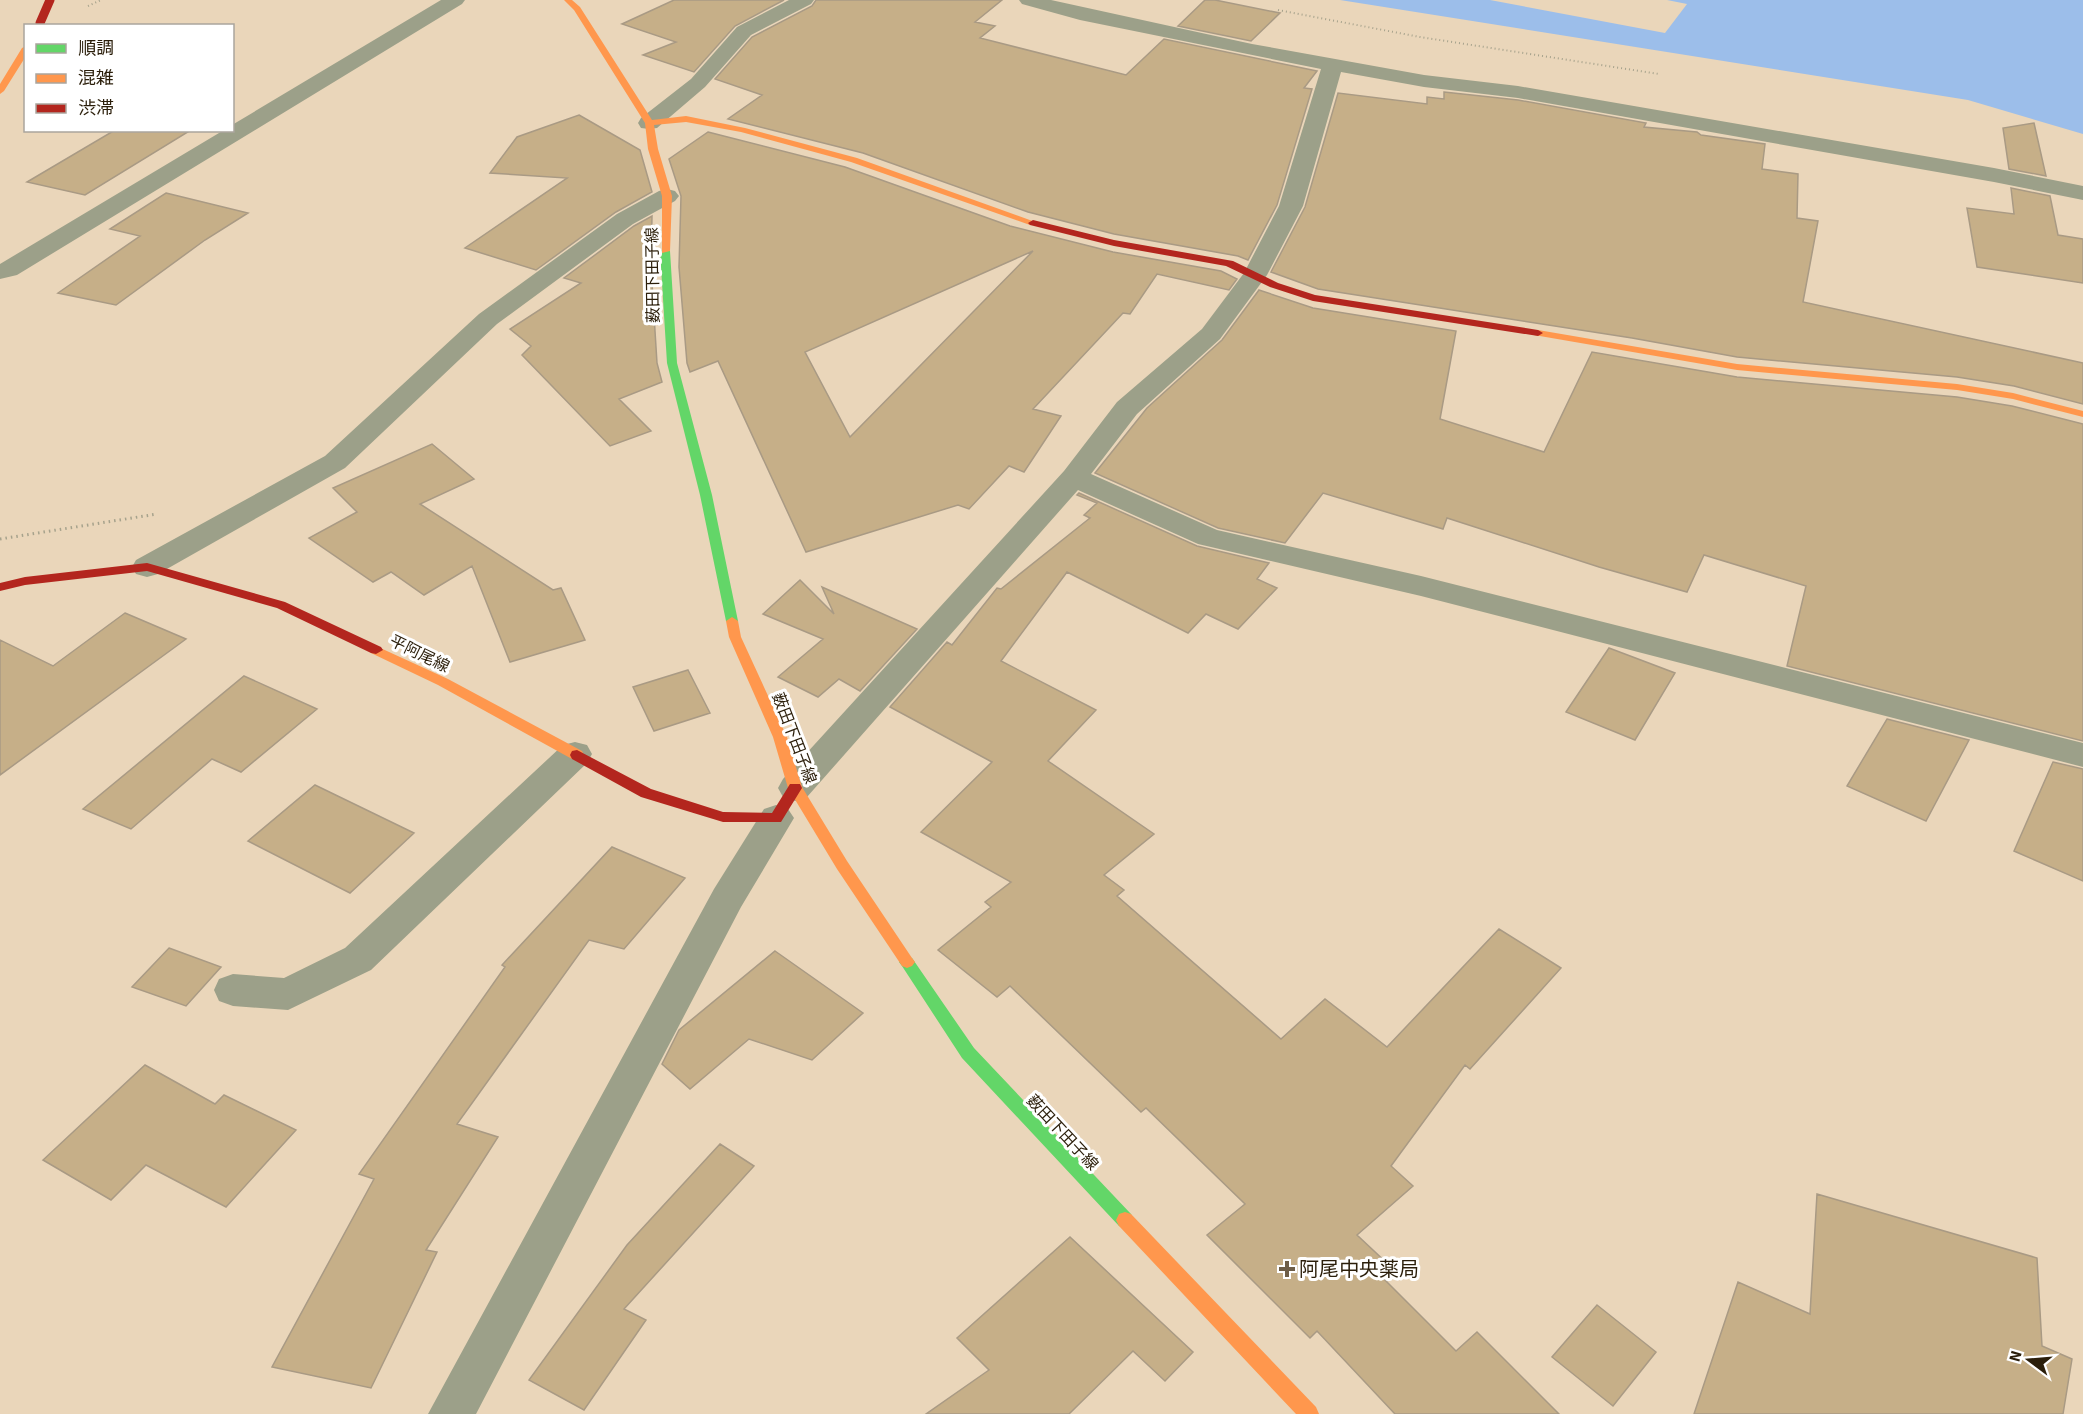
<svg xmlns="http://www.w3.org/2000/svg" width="2083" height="1414" font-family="'Source Sans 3','Noto Sans JP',sans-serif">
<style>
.water{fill:#9cbeea}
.pier{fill:#ead6ba}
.building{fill:#c6af88;stroke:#a99a84;stroke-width:1.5;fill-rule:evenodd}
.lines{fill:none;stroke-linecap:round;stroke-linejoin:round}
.path-far1{stroke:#a6a28c;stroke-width:2;stroke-dasharray:1 3;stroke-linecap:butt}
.path{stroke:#a6a28c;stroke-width:3;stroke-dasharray:1.5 4;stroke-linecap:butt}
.street{fill:#9ca089;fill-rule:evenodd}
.fast{fill:#63d668;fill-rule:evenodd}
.slow{fill:#ff974d;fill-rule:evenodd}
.jam{fill:#b3261e;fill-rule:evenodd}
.jam-bridge{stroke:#b3261e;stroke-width:9}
.poi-dot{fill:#6e5e48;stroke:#fff;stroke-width:2}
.labels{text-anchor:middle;stroke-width:6;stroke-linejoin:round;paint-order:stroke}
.street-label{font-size:16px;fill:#2b1e0a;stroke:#fff}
.near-poi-label{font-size:20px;fill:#2b1e0a;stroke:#fff;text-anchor:start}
</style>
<rect width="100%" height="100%" fill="#ead6ba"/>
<path class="water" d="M1340,0H2083V134L1968,100Z"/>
<path class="pier" d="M1490,0H1667L1687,4L1665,33Z"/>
<path class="building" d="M674,0H784L735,26L694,72L643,55L676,42L622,24Z
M816,0H1002L975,22L995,26L980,38L1126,75L1164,39L1317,71L1304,88L1312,89L1277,205L1248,260L1238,256L1114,234L1028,212L863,153L728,119L762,95L715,79L752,37L812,6Z
M1205,0H1215L1280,13L1251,41L1178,26Z
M1444,92L1518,100L1646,123L1644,127L1697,132L1701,135L1765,144L1762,169L1798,174L1797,218L1818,221L1803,302L2083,363V404L2014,386L1957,377L1737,357L1632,338L1318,289L1271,272L1305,207L1338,93L1427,104V97L1444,99Z
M579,115L640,150L652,192L616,212L536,270L465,248L567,178L490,173L517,137Z
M2034,123L2046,176L2009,169L2003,128Z
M115,130H191L85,195L27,182Z
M708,132L845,167L1010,226L1113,252L1221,271L1237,279L1229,290L1157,274L1130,314L1123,313L1033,409L1061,416L1024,472L1009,466L969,509L958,505L806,552L718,361L690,372L687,363L679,267L681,196L669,159ZM1033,251L850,437L805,352Z
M2011,188L2050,196L2058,235L2083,239V283L1977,267L1967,208L2014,214Z
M166,193L248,213L205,240L116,305L58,293L140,236L110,229Z
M652,216L651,267L657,363L662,382L619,399L651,431L610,446L522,355L531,346L510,329L581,283L564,278L634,226Z
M1259,290L1313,308L1456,331L1440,419L1544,452L1592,352L1737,377L1957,397L2012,406L2083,424V741L1787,666L1806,586L1704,555L1687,592L1599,567L1447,518L1443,529L1323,493L1285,543L1218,528L1095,473L1147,408L1222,340Z
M432,444L474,479L420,504L553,590L561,588L585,640L510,662L472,566L424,595L391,572L373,582L309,538L357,512L333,488Z
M1079,493L1197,546L1269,563L1257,579L1277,588L1238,629L1206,614L1188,633L1067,572L1001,661L1096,710L1048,761L1154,834L1104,875L1124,890L1117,896L1281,1039L1325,999L1387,1047L1499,929L1561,968L1470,1069L1465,1065L1391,1166L1413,1186L1357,1235L1390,1266L1380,1275L1456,1351L1477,1332L1559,1414H1395L1317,1331L1310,1338L1207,1235L1245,1204L1146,1108L1141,1112L1010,986L997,997L938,950L991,907L985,902L1011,882L921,832L992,762L890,707L947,642L952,645L997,588L1001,589L1090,518L1084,515L1097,503L1077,495Z
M800,580L834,614L822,587L917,629L860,691L839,679L818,697L778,677L823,639L763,614Z
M125,613L186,639L0,775V640L53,666Z
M1609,648L1675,673L1635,740L1566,712Z
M688,670L710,713L654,731L633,687Z
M244,676L317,709L241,772L212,759L131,829L83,809Z
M1887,719L1969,740L1926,821L1847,786Z
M2053,762L2083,769V881L2014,851Z
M315,785L414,833L350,893L248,841Z
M612,847L685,878L624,949L589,940L457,1124L498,1137L426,1250L437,1252L371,1388L272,1367L374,1179L359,1174L505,967L502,965Z
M169,948L221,967L186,1006L132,987Z
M775,951L863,1013L812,1060L749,1039L690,1089L662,1064L679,1030Z
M145,1065L215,1104L224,1095L296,1130L226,1207L146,1165L111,1200L43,1160Z
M720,1144L754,1166L624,1309L646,1320L584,1410L529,1380L627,1245Z
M1817,1194L2037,1258L2042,1346L2072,1359L2063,1414H1694L1738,1282L1810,1314Z
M1070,1237L1193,1352L1165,1381L1133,1351L1069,1414H926L989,1370L957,1338Z
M1597,1305L1656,1352L1613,1406L1552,1357Z"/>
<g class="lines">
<path class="path-far1" d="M88,6L101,0
M1278,10L1420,37L1659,74"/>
<path class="path" d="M0,539L157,514"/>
<path class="street" d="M441,0H465L462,4L17,275L0,279V264L224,130H232V125Z
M789,0H814L811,4L751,35L705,87L657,128L649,129L641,128L638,123L641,118L691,79L737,27Z
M1019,0H1051L1252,44L1424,75L1518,86L1994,168L2083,186V200L1994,182L1518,98L1424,87L1341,72L1303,206L1267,275L1220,339L1137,414L1091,474L1217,530L1421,576L2083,743V767L1421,596L1198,544L1078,490L807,797L795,801L783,797L778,788L783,779L1064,471L1117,402L1202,329L1244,273L1279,206L1321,69L1080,20L1022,4Z
M667,189L675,191L679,196L675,201L633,224L497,324L345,468L158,574L147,577L136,574L132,567L136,560L325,456L479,314L617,214L659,191Z
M575,742L587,745L592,754L587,763L371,970L288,1010L233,1006L219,1001L214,990L219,979L233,974L284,978L345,948L563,745Z
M776,805L788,809L794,818L741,907L476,1414H428L714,889L764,809Z"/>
<path class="fast" d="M665,248L670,251L677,363L712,495L738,621L732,625L726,621L700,495L667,363L660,251Z
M907,956L912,958L974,1048L1131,1214L1134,1220L1131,1226L1125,1228L1119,1226L962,1058L902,966L899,962L902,958Z"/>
<path class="slow" d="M564,0H572L580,7L652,120L686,116L745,128L857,158L1038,223L1030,225L851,162L741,132L686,122L654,125L658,149L672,196L670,251L662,253V196L648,149L645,123L574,10Z
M26,46V56L4,91L0,94V84L22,48Z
M1538,330L1737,364L1957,384L2013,393L2083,411V417L2013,399L1957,390L1737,370L1534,335V331Z
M732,617L738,621L741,637L787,737L802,787L847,861L912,958L915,962L912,966L907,968L902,966L837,869L788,788L773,737L729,637L726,621Z
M376,646L448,679L582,751L584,755L577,760L572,759L438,685L371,653L369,650L371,647Z
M1125,1212L1131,1214L1316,1407L1319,1414H1296L1119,1226L1116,1220L1119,1214Z"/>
<path class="jam" d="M1033,220L1114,240L1233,261L1278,283L1315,295L1538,330L1543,333L1538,336L1313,301L1270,287L1226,266L1114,246L1030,225L1028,223Z
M147,563L285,602L381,647L383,650L376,654L371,653L277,608L147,571L25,585L0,591V583L25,577Z
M577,750L651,789L723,812L772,813L790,784H800L802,788L781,822H723L641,797L572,759L570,755L572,751Z"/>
<path class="jam-bridge" d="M40,23L50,0"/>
</g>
<path class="poi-dot" d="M1284 1260h6v6h6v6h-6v6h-6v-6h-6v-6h6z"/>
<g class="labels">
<g class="street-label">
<text transform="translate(652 275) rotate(-91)" y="6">薮田下田子線</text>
<text transform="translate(420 653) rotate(26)" y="6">平阿尾線</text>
<text transform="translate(795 738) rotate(69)" y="6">薮田下田子線</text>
<text transform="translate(1063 1132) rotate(47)" y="6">薮田下田子線</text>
</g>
<g class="near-poi-label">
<text x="1299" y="1276">阿尾中央薬局</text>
</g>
</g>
<rect x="24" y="24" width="210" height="108" fill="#ffffff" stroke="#aaa59d" stroke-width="1.5"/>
<rect x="36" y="44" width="30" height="9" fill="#63d668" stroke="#aaa59d" stroke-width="1.5"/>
<text x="78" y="54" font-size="18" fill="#2b1e0a">順調</text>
<rect x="36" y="74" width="30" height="9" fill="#ff974d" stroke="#aaa59d" stroke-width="1.5"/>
<text x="78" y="84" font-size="18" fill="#2b1e0a">混雑</text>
<rect x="36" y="104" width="30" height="9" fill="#b3261e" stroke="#aaa59d" stroke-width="1.5"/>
<text x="78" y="114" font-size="18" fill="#2b1e0a">渋滞</text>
<g transform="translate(2029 1360) rotate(286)" stroke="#ffffff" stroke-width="4.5" paint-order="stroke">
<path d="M0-4.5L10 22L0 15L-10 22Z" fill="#2b1e0a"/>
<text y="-9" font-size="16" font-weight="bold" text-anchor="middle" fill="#2b1e0a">N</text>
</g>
</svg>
